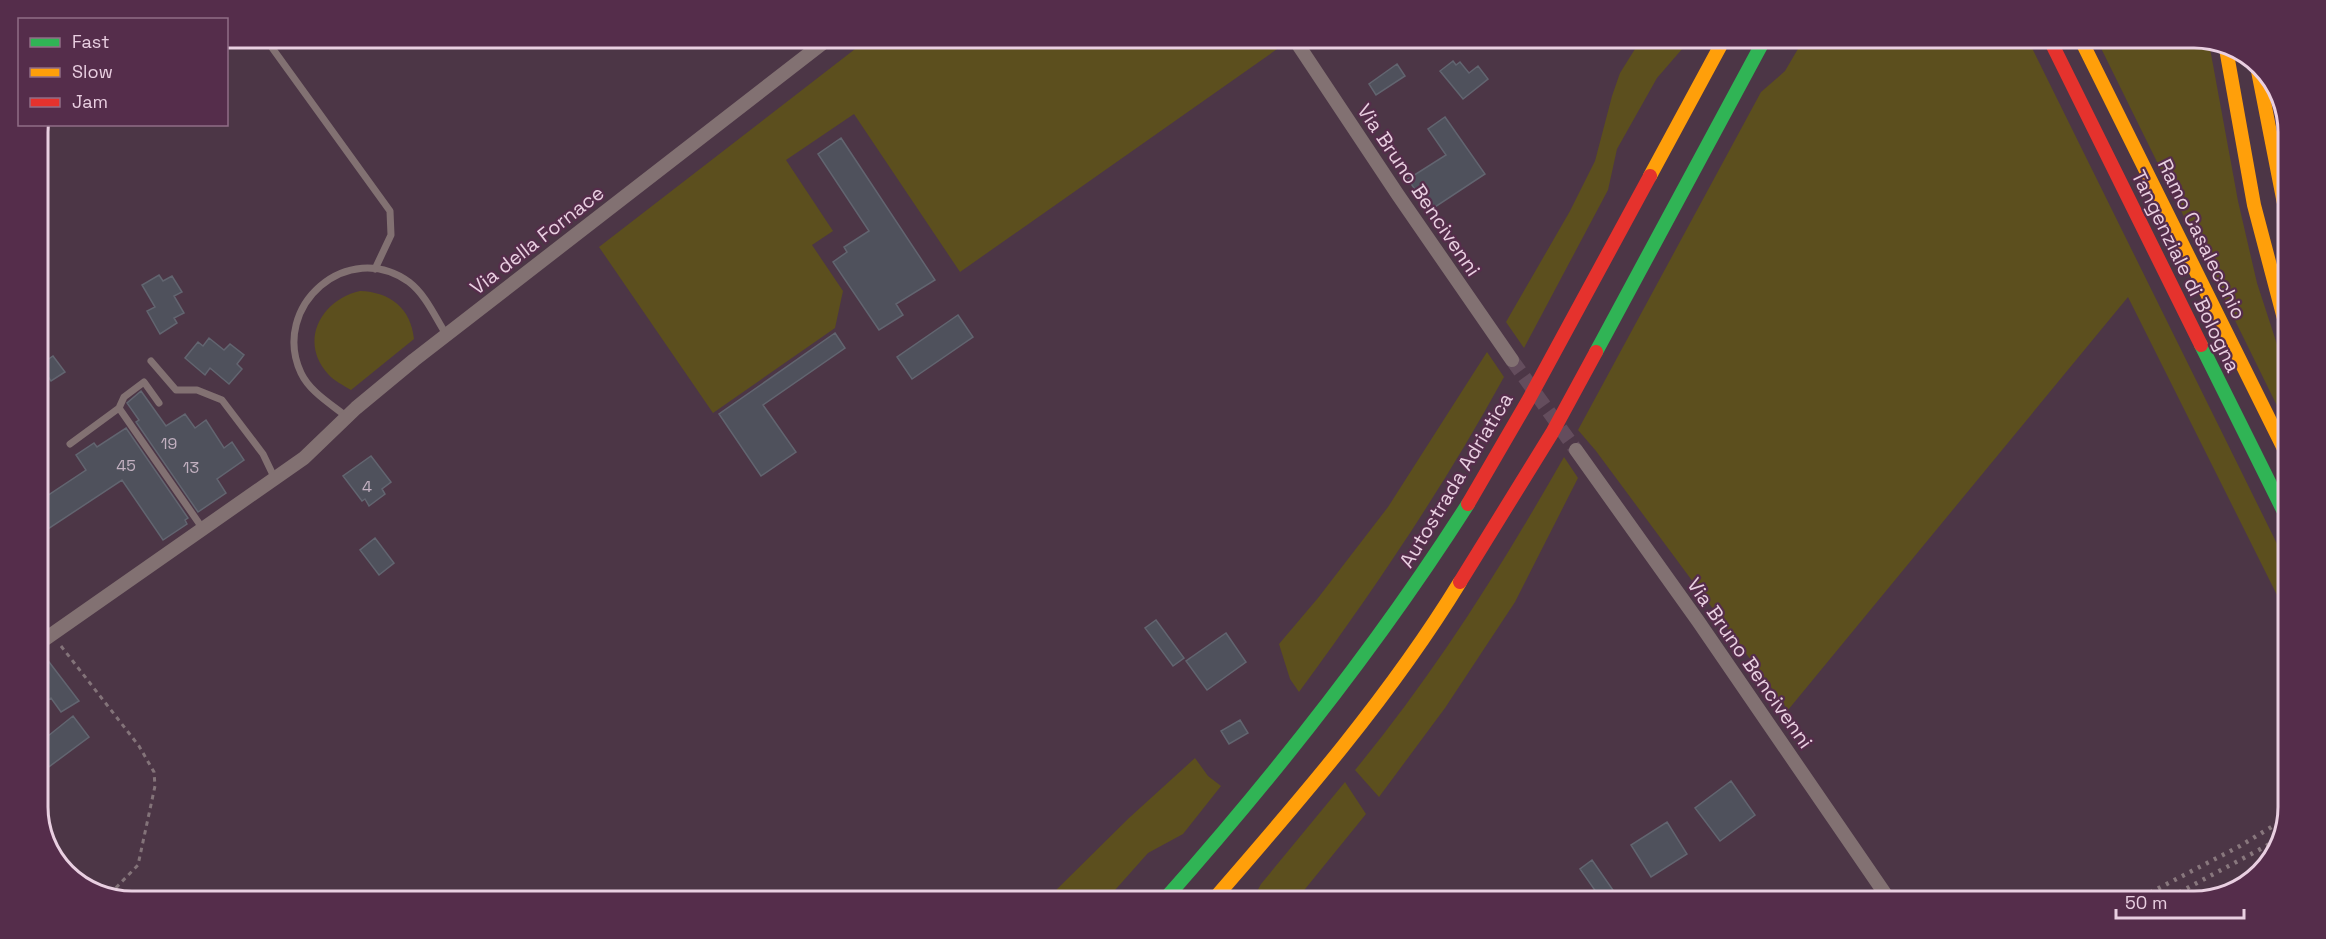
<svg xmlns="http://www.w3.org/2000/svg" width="2326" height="939" font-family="'Space Grotesk',sans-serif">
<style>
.green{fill:#5c4f1e}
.building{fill:#4f515c;stroke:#626570;stroke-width:1.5}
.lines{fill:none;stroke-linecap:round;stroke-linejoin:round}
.street-tunnel{stroke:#644d5d;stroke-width:14;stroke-dasharray:14 7;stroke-linecap:butt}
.path{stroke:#837379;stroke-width:3;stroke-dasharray:4.5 4.5;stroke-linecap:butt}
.lane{stroke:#827172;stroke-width:7}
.street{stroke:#827172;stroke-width:14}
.fast{stroke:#30b455;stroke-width:14}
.slow{stroke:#ff9f0a;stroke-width:14}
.jam{stroke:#e5322d;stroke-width:14}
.rail{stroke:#88777d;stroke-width:4.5;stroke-dasharray:3 6;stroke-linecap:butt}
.labels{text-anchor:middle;stroke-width:4.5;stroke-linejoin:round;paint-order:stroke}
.number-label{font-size:16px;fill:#c2b0c0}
.street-label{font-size:20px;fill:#e9cfe1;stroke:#552d4b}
.rim{fill:none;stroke:#e9cfe1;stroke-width:3}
</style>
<rect width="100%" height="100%" fill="#4c3646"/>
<path class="green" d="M868,39L1276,40L1280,47L960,272L854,114L786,160L833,231L812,245L843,291L835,328L713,413L599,247Z
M1640,41H1689L1657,78L1617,149L1608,190L1524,348L1506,322L1570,211L1595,161L1612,96L1620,73Z
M1802,42H2029L2285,560V611L2128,297L1788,710L1596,451L1578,430L1761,92L1785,71Z
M2098,42L2209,43L2238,201L2257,283L2287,375L2286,424Z
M360,291C390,292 411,308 414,339L351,390C343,385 334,381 328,374C298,341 322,299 360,291Z
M1487,352L1504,377C1443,488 1374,590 1299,692L1290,679L1279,644L1318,598L1388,507Z
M1564,457L1578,478L1515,602L1445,708L1379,797L1355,770C1435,673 1502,566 1564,457Z
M1195,758L1208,776L1221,786L1183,834L1148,853L1107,899H1047L1129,818Z
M1345,782L1366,814L1297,899H1253L1261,884Z"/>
<path class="building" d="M1453,61L1456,65L1460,62L1469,73L1478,66L1488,79L1463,99L1440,71Z
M1397,64L1405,76L1376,95L1369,84Z
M1445,117L1485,174L1429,211L1408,179L1446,155L1428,129Z
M841,138L935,280L896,304L903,315L879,330L833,262L847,252L844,247L869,231L818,154Z
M159,275L163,281L172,276L182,292L174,296L184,313L174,318L177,323L160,334L147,311L155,307L142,285Z
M958,315L973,337L912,379L897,357Z
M835,333L845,348L763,405L796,452L761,476L719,414Z
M209,338L224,350L230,344L244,355L237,364L242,369L229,384L210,368L205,375L185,358L198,342L203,346Z
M53,356L65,372L51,381L40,365Z
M141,391L166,426L185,414L195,428L206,420L224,448L232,442L244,460L217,479L226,493L198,512L136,422L139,420L127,403Z
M126,428L188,518L185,520L187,524L163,540L122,480L48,529L38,514V502L86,470L76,455L94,443L97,447Z
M371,456L391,482L382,489L385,494L369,506L365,499L362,501L343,476Z
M375,538L394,563L379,575L360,550Z
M1156,620L1184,658L1173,666L1145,628Z
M1226,633L1246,662L1207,690L1186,661Z
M46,658L79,701L61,712L51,698L38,708V664Z
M73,716L89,737L38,775V744Z
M1240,720L1248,733L1229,744L1221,731Z
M1731,781L1755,815L1720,841L1695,808Z
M1667,822L1687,854L1651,877L1631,845Z
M1592,860L1613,890L1601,899L1580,869Z"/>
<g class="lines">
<path class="street-tunnel" d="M1512,360L1576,450"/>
<path class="path" d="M61,646L139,746L154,772L155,786L138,865L108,896"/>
<path class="lane" d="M265,38L390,211L391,235L375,269
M151,361L176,390H197L222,400L263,454L275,479
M119,408L203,529
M347,417C331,404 310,392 301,373C270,306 348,238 409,282C426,295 435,317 446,334
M70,444L119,408L124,397L144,382L159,403"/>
<path class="street" d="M1295,40L1398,195L1512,360
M1576,450L1698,621L1890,901
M38,644L304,458L356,408L414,360L828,39"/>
<path class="fast" d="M2201,345L2286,516
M1596,352L1763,42
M1165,899C1276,774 1378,645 1468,504"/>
<path class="slow" d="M2082,42L2286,453
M2225,43L2254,205L2287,330
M2257,66L2288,224
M1650,176L1723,41
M1214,899C1301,799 1391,695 1460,582"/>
<path class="jam" d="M2051,42L2201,345
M1468,504L1529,399L1650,176
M1460,582L1552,433L1596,352"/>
<path class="rail" d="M2134,901L2240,846L2283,820
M2163,901L2283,837"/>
</g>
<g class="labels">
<g class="number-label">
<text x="169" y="449">19</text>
<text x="126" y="471">45</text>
<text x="191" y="473">13</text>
<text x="367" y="492">4</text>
</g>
<g class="street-label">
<text transform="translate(1419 190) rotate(56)" y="7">Via Bruno Bencivenni</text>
<text transform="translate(2202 239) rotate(64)" y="7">Ramo Casalecchio</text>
<text transform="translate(537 240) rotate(-38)" y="7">Via della Fornace</text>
<text transform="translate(2186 271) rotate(64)" y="7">Tangenziale di Bologna</text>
<text transform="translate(1456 480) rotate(-59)" y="7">Autostrada Adriatica</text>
<text transform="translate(1750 663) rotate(55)" y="7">Via Bruno Bencivenni</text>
</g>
</g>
<path d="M0 0H2326V939H0ZM132 48H2194A84 84 0 0 1 2278 132V807A84 84 0 0 1 2194 891H132A84 84 0 0 1 48 807V132A84 84 0 0 1 132 48Z" fill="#552d4b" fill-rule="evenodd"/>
<path class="rim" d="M132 48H2194A84 84 0 0 1 2278 132V807A84 84 0 0 1 2194 891H132A84 84 0 0 1 48 807V132A84 84 0 0 1 132 48Z"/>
<rect x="18" y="18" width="210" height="108" fill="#552d4b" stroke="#906e87" stroke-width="1.5"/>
<rect x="30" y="38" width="30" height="9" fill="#30b455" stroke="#906e87" stroke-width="1.5"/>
<text x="72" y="48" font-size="18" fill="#e9cfe1">Fast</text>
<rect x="30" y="68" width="30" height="9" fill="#ff9f0a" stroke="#906e87" stroke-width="1.5"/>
<text x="72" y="78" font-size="18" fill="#e9cfe1">Slow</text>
<rect x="30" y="98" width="30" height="9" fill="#e5322d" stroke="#906e87" stroke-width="1.5"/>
<text x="72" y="108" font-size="18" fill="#e9cfe1">Jam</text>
<path d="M2116 909v9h128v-9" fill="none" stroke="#e9cfe1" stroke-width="3"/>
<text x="2125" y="909" font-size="18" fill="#e9cfe1" stroke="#552d4b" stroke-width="4.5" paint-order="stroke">50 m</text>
</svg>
